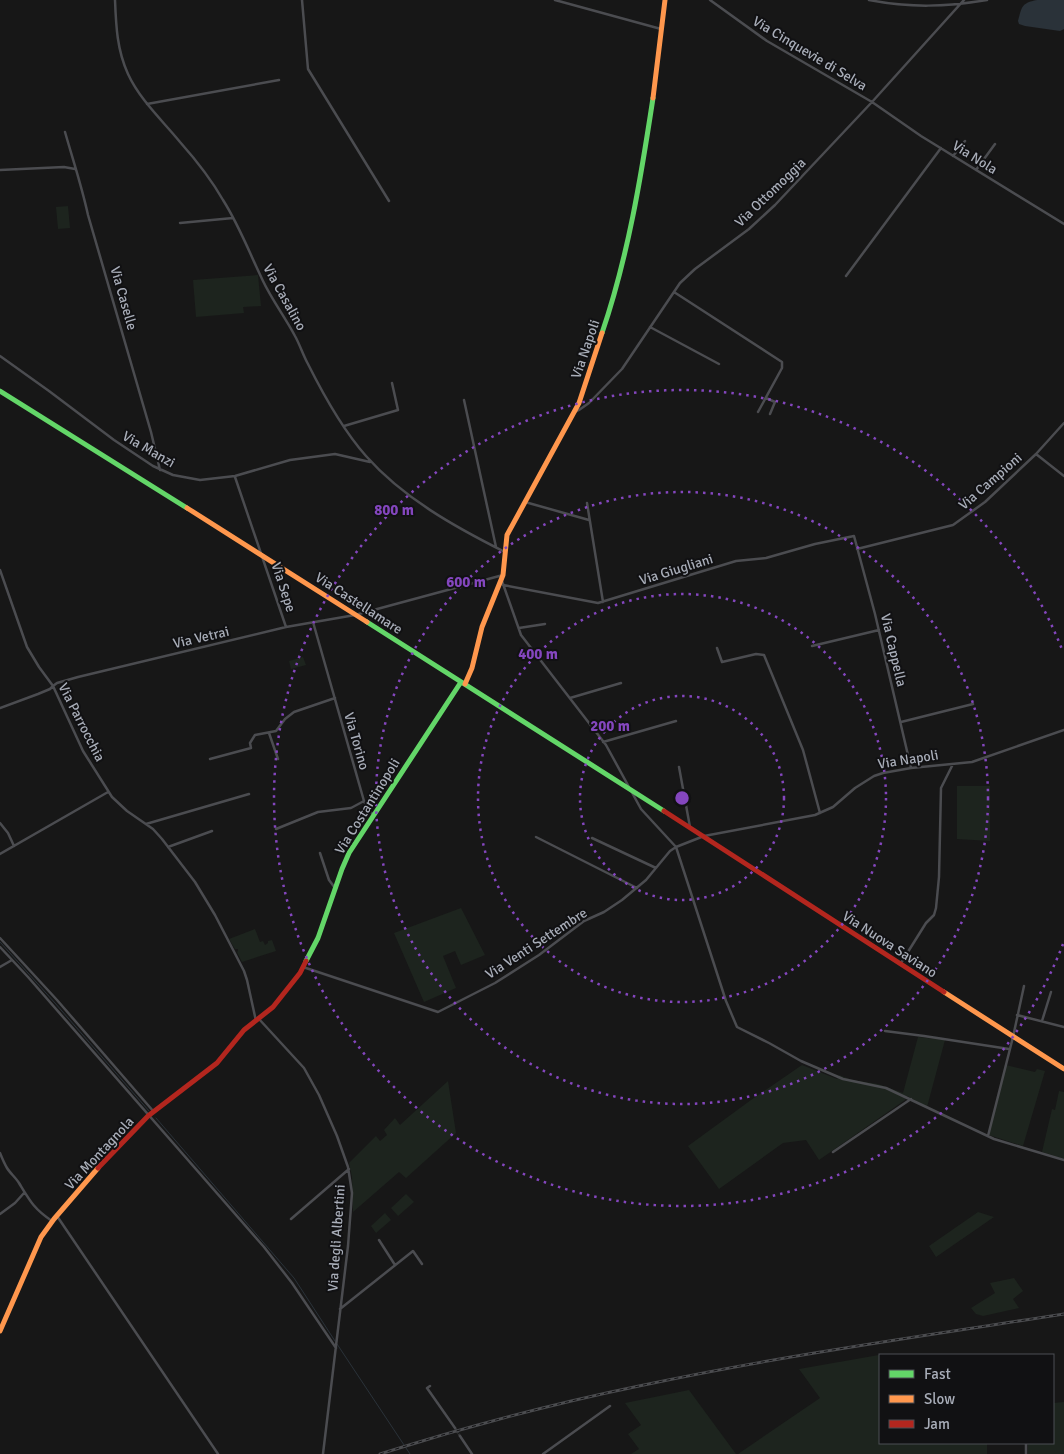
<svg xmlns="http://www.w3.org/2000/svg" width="1064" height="1454" font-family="Signika,sans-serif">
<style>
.green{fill:#1d241e}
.water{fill:#2a3239}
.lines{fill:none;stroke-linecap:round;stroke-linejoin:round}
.stream{stroke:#2a3239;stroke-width:1}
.street-tunnel{stroke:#343537;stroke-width:2.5;stroke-dasharray:2.5 1;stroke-linecap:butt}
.street{stroke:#4b4c50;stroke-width:2.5}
.fast{stroke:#63d668;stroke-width:5}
.slow{stroke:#ff974d;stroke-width:5}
.jam{stroke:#b3261e;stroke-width:5}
.rail-casing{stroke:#4b4c4f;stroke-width:3}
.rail{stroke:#111113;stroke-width:1;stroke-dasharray:4;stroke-linecap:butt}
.ring{fill:none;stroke:#8446be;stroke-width:2.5;stroke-dasharray:2.5 5}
.labels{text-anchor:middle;stroke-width:4;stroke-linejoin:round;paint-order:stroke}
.street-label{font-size:14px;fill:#a8adb8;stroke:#111113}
.centre{fill:#8446be;stroke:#111113;stroke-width:2.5}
.ring-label{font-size:15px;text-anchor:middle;font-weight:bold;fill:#8446be;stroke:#111113;stroke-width:4;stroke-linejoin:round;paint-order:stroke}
</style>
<rect width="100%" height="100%" fill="#171717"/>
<path class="green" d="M68,206L70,228L58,229L56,207Z
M258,275L261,306L243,307L244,313L196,317L193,280Z
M303,657L306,665L291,669L289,661Z
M957,786H990V841L957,839Z
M461,908L485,955L461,965L455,951L443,956L456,988L424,1002L394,933Z
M255,929L260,942L263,941L265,945L268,943V941L272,940L276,951L242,962L237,952L238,951V949H235L229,939Z
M918,1037L945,1040L927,1107L907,1096L905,1100L819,1160L806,1140L783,1143L719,1189L688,1146L751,1100L802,1065L837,1079L839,1075L852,1080L878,1084L903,1093Z
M1006,1065L1035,1072L1037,1069L1045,1071L1023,1146L989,1135Z
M448,1081L456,1133L406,1178L399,1172L353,1212L352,1177L349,1163L376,1136L380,1141L387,1135L384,1130L395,1118L400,1125Z
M1059,1091L1064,1092V1159L1042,1152L1052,1109L1055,1110Z
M406,1194L414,1202L398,1216L391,1208Z
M978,1212L994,1217L936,1257L929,1246Z
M385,1213L391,1220L376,1233L371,1226Z
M1014,1278L1023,1291L1013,1299L1019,1308L983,1316L976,1314L971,1308L995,1293L990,1283Z
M879,1355L880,1358V1443H987V1454H738L820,1398L799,1369Z
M689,1390L736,1454H631L639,1449L628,1434L641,1425L625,1403Z
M1064,1402V1454H1028V1443H1053V1403Z"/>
<path class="water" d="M1037,0H1064V29L1060,31L1025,26L1019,24L1018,21C1022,7 1021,3 1037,0Z"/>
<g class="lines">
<path class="stream" d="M0,942L55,1003L149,1111
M156,1118L294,1278L335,1341
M337,1344L410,1454"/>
<path class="street-tunnel" d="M455,1428L460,1436"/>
<path class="street" d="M115,0C116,26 117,50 128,74C140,100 162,120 180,142C196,160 211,179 223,200C239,225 250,254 263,281C272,300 285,317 295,336C300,345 303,355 308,364C324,396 342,429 366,456C403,498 455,527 505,552
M302,0L308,69L389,201
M555,0L661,29
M710,0L767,41L872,102L921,136L1064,224
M869,0C911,8 945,7 987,0
M147,104L279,80
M65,132C73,160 82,187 88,215L151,432L160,470
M953,156L965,141
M0,170L64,167L75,169
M976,170L995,144
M180,223L233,218
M846,276L941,148
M674,292L782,362V368L758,412
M650,327L719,364
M0,356L49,391L114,440L153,466L173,475L200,480L235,476L290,460L335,454L370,462
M766,398L775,402L770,414
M464,400L496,547
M575,412L579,410L589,403L622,369L680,283L695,269L749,229L775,205L872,102L964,0
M344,426L398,410L392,383
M1036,454L1064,476
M235,477L286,627
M525,502L589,520
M587,503L603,602
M857,549L953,525L985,502L1036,454L1064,423
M0,570L27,647L39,667L53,686L83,751L112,797L127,811L153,829L162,839L195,882L215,915L244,971L247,980L256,1021
M502,581L521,635L606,745L641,809L676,847L726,1001L737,1027L769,1043L801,1061L843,1079L886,1088L994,1139L1064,1160
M503,585L598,603L736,561L766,558L815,544L854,536L875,614L911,768
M313,622L364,801L368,810L374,815
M519,628L545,624
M812,646L879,630
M717,648L722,662L756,654L764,655L803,750L820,813
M570,698L621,683
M0,708L38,694L50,689L53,686L57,683L78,677L286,627L355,615L503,575
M901,722L973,704
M269,733L278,759
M603,742L676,721
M210,759L251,748L250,743L255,735L276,731L285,719L294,712L335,698
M679,767L690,827
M0,823L8,833L14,846
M146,824L249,794
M276,829L318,812L351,808L364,801
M536,837L637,888
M592,838L656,868
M168,847L212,831
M320,853L329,880L335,888
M0,854L108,792
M0,938L57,1000L154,1112
M0,947L28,977L264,1247L292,1283L336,1348
M901,963L926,923L934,915L936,908L939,877L941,788L953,764
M0,967L12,960
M303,967L438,1012L495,983L539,955L584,921L604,912L622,900L646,880L670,851L676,847L704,836L815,815L833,807L855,788L874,776L883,773L911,768L972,762L1064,730
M1017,1015L1064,1027
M259,1019L304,1068L319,1095L337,1136L348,1167L352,1193L348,1246L323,1454
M1042,1021L1051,992
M885,1031L924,1036L1009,1049
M988,1136L1013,1037L1024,986
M833,1152L911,1099
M0,1153C2,1158 4,1163 7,1168C10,1173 16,1178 19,1183C30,1201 34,1209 52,1221
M0,1214L15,1203L24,1193
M57,1216L218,1454
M291,1219L349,1169
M379,1240L395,1265
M340,1309L413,1251L422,1264
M430,1386L427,1388L455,1428
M460,1436L472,1454
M1026,1443V1454
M543,1454L610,1406"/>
<path class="fast" d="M602,333C628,257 641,177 653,98
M0,391L187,508
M367,622L664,811
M306,961L318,938L342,869L349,853L461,682"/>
<path class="slow" d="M653,98L665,0
M187,508L367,622
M465,684L472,668L482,627L503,575L507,535L579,403L602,333
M944,992L1064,1069
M0,1331L41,1237L54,1219L98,1168"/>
<path class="jam" d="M664,811L944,992
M98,1168L148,1116L217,1063L244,1030L273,1007L300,973L306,961"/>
<g class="rail-casing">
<path id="rail" d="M380,1454C465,1427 552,1404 639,1386C779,1356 922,1336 1064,1314"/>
</g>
<use href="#rail" class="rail"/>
</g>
<g class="ring">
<circle cx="682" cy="798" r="102"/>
<circle cx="682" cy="798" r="204"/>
<circle cx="682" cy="798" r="306"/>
<path d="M1063 944A408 408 0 1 1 1063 652"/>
</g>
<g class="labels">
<g class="street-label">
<text transform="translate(810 53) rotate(31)" y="5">Via Cinquevie di Selva</text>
<text transform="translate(975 157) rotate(32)" y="5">Via Nola</text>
<text transform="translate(770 192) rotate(-44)" y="5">Via Ottomoggia</text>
<text transform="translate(285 297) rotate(61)" y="5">Via Casalino</text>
<text transform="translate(124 298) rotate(74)" y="5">Via Caselle</text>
<text transform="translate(585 349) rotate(-71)" y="5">Via Napoli</text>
<text transform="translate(149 449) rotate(30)" y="5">Via Manzi</text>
<text transform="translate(990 481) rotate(-41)" y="5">Via Campioni</text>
<text transform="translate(676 569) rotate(-17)" y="5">Via Giugliani</text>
<text transform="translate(284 587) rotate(72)" y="5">Via Sepe</text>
<text transform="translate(359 603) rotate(33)" y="5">Via Castellamare</text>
<text transform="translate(201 637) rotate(-13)" y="5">Via Vetrai</text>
<text transform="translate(894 650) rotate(77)" y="5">Via Cappella</text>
<text transform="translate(82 722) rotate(63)" y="5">Via Parrocchia</text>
<text transform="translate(357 741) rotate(74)" y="5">Via Torino</text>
<text transform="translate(908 759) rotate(-9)" y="5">Via Napoli</text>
<text transform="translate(367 806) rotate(-58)" y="5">Via Costantinopoli</text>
<text transform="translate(536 943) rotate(-33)" y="5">Via Venti Settembre</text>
<text transform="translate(890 944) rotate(33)" y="5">Via Nuova Saviano</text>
<text transform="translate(99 1153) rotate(-47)" y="5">Via Montagnola</text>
<text transform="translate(336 1238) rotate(-86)" y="5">Via degli Albertini</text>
</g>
</g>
<circle cx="682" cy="798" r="8" class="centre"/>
<g class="ring-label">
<text x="394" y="515">800 m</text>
<text x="466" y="587">600 m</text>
<text x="538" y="659">400 m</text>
<text x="610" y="731">200 m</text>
</g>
<rect x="879" y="1354" width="175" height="90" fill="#111113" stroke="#4d4f55"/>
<rect x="889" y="1370" width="25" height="8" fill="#63d668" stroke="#4d4f55"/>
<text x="924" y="1379" font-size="15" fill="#a8adb8">Fast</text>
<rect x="889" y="1395" width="25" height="8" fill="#ff974d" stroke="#4d4f55"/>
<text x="924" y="1404" font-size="15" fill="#a8adb8">Slow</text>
<rect x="889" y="1420" width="25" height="8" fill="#b3261e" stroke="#4d4f55"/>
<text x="924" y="1429" font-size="15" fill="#a8adb8">Jam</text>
</svg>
